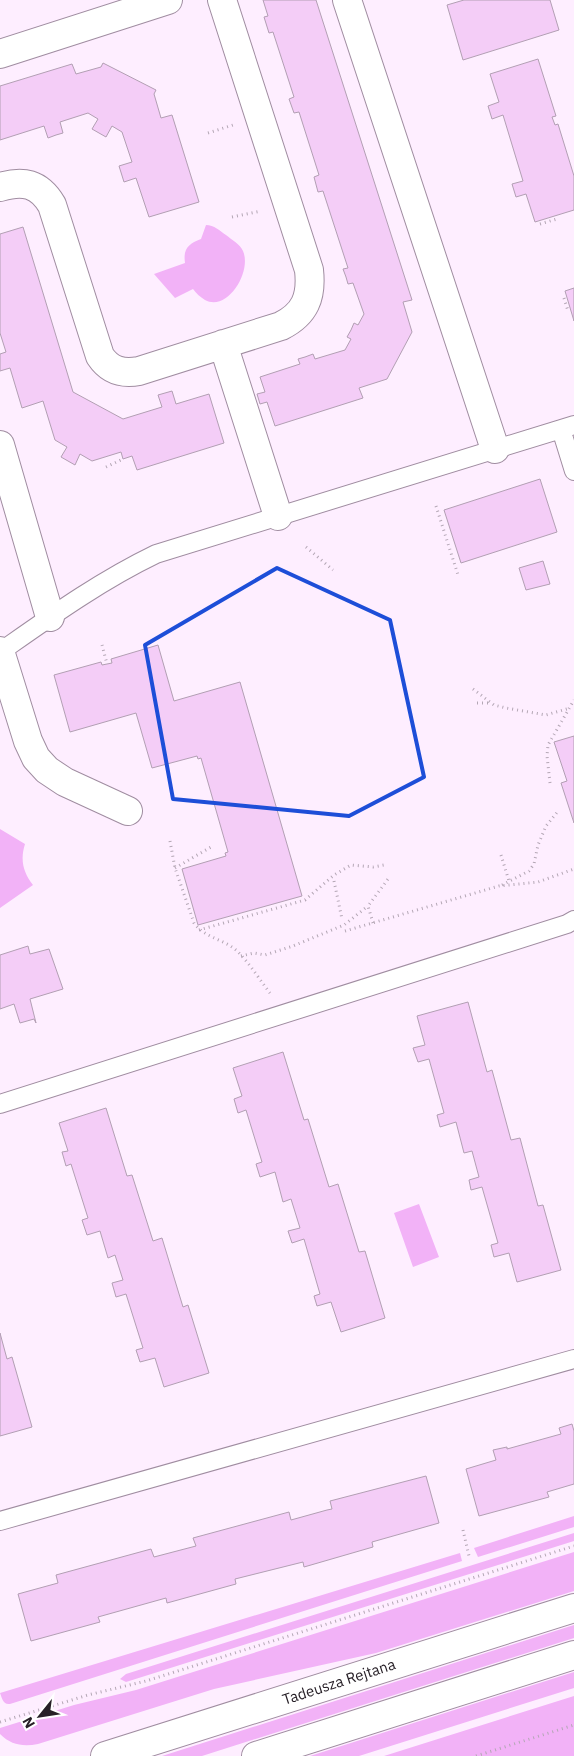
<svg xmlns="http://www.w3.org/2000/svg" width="574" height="1756" font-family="'IBM Plex Sans',sans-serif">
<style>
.green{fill:#f2b2f7}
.building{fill:#f4cdf7;stroke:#b29fb3}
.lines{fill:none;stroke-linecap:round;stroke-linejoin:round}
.lane-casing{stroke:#a08da1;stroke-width:20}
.street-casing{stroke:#a08da1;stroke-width:30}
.primary-casing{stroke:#a08da1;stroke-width:30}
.path{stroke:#b4a7b5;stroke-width:3;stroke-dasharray:1 4;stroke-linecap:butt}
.lane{stroke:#fff;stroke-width:18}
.street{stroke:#fff;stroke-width:28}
.primary{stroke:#fff;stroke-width:28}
.marked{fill:none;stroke:#1d4ed8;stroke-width:4;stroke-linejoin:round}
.labels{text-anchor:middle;stroke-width:4;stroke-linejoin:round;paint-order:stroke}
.street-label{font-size:15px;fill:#272027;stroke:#fff}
</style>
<rect width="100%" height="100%" fill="#feeeff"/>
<path class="green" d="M206,225C214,225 220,231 226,235C232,240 240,244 243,251C252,271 228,312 205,300C200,297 196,293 193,289L175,298L154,274L185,263C183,249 188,244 201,239Z
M0,829L25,844C20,860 23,872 33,885L0,908Z
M419,1204L439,1257L413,1267L394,1213Z
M574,1516V1527L478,1557L474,1548Z
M574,1533V1541L126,1682L120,1679L126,1674Z
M574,1552V1591L376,1653L214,1689L38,1744C23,1747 11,1745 0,1734V1728L74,1705L136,1690Z
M460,1553L462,1561L10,1704C3,1705 2,1698 0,1693Z
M574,1625V1638L202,1756H162Z
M574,1672V1688L359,1756H310Z
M574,1696V1756H384Z"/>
<path class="building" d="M263,0H316L412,300L403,302L412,332L387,379L359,388L363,398L275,426L267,402L260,404L257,394L265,392L260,377L300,364L298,359L305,357L313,354L315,359L345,350L351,339L347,337L351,330L354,323L358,325L364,314L353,283L348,284L346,277L343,269L348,268L323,191L318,192L314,177L319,175L299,112L294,113L289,99L294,97L273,32L269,33L264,17L268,16Z
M464,0H550L559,30L463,60L447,5Z
M538,59L556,116L552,117L555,125L558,124L574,176V210L535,222L526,194L516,197L512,184L523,181L503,115L492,119L488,106L499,102L490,74Z
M103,63L156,90L154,94L161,118L172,115L199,202L149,217L136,178L124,182L119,166L132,162L122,132L112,126L106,137L92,129L98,119L88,113L60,122L63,133L56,135L48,138L44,126L0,140V86L72,64L76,74L101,67Z
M23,227L73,392L123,419L162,407L158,395L172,391L176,404L209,394L224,443L137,470L132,456L123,459L121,452L92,461L80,454L75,465L61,457L67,447L55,440L43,401L22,408L10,368L0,371V354L6,352L0,333V234Z
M574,288V321L565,291Z
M540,479L557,532L461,563L444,510Z
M543,561L550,584L526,590L519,568Z
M158,645L174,701L240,682L302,896L198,925L182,869L226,856L225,853L228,852L201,758L198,759L197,756L152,768L136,713L70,732L54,675L101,662L102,665L112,663L111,659Z
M574,736V823L561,783L567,781L554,742Z
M28,946L30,954L49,949L63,989L30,999L36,1023L34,1019L20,1023L14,1004L0,1009V955Z
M468,1002L487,1072L492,1070L511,1140L520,1138L538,1206L543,1205L561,1270L517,1282L509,1253L494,1257L491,1245L498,1243L482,1187L471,1190L469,1180L479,1177L472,1151L464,1153L456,1122L440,1127L437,1115L444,1113L429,1059L418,1062L413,1048L425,1045L417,1016Z
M283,1052L304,1120L308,1119L329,1187L338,1184L359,1252L365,1251L385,1318L341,1332L331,1302L317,1306L314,1296L320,1294L304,1239L292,1243L288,1231L300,1228L291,1199L283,1202L275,1172L260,1177L256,1164L262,1162L246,1110L238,1113L234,1099L242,1096L233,1068Z
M106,1108L127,1176L132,1175L153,1241L162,1238L183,1307L188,1305L209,1373L164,1387L155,1358L140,1362L136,1350L143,1348L126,1294L116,1297L112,1283L123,1280L115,1255L108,1258L100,1231L87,1235L82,1220L88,1218L71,1164L66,1166L62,1152L68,1151L59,1123Z
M0,1333L7,1359L12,1357L32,1427L0,1436Z
M572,1424L574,1431V1484L547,1492L549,1497L479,1516L466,1469L496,1460L493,1450L507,1447V1449L561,1434L559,1428Z
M426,1476L439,1523L372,1542L373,1547L304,1567L303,1562L235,1579L236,1584L167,1603L166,1598L98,1617L100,1622L31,1641L18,1594L58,1583L56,1575L151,1549L154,1557L196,1546L193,1538L289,1512L291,1520L327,1510L332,1509L330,1501Z"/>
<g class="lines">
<g class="lane-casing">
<path id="lane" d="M561,429L574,471
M0,652C50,617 100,581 156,554L574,425
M0,1104L567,924L574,920
M0,1521L574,1359"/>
</g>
<g class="street-casing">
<path id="street" d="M347,0L495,449
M0,54L168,0
M0,187C23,180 39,183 52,205L100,356C110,371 123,374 139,371L281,326C305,314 312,297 309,270L222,0
M223,344L278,516
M0,445L50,617
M0,651L28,741L36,758L47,770L65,782L128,811"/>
</g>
<g class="primary-casing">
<path id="primary" d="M105,1756L574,1608
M256,1756L574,1655"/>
</g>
<path class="path" d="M208,133L233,125
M232,217L261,211
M540,224L557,219
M564,298L568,311
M106,467L123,459
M436,506L458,575
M306,547L333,570
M102,645L107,664
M473,689L494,705L506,708L546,715L570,708
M477,703H491
M550,783L547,756L548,745L574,700
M170,841L175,868L194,923C205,938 223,939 236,950C249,962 259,979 270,993
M501,855L509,881
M175,868L211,847
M334,881L342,919
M502,885L529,871L534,864L538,845L546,826L559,810
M373,923L368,906L388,879
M199,930L305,900L334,875L351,865L373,867L384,865
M345,931L499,886L538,882L574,869
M241,956L254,953L265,955L293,946L344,925L368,906
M463,1530L469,1556
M0,1722L88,1695L146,1681L574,1546
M476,1756L574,1725"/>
<use href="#lane" class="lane"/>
<use href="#street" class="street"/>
<use href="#primary" class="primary"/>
</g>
<path class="marked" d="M277,568L390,620L424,777L349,816L173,799L145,645Z"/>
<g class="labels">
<g class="street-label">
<text transform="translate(339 1682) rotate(-18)" y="5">Tadeusza Rejtana</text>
</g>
</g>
<g transform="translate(40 1716) rotate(240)" stroke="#ffffff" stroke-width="4" paint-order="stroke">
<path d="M0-4L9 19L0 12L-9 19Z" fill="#272027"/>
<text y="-8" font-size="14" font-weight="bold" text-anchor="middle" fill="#272027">N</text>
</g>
</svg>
